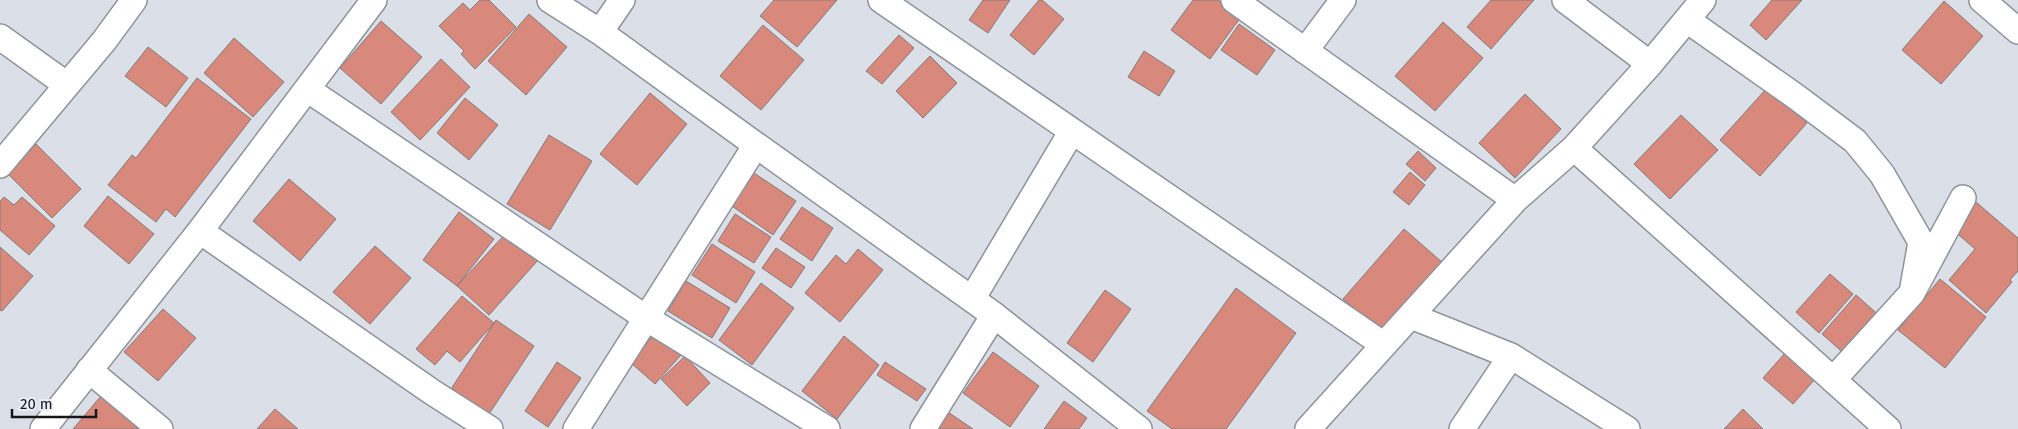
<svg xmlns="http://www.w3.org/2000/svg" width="2018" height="429" font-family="'Fira Sans',sans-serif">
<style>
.building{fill:#d9887c;stroke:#847a79}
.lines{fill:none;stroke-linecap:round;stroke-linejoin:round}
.minor-casing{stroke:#8e929a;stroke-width:28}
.minor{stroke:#fff;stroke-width:25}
</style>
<rect width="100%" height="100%" fill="#dbe0e8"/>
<path class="building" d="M480,0H489L516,27L475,69L461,54L464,51L439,26L463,3L470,10Z
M774,0H837L797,47L760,16Z
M983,0H1010L988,33L969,20Z
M1039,0H1042L1064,19L1034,55L1010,35Z
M1193,0H1218L1241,17L1210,59L1171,30Z
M1491,0H1534L1491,49L1467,27Z
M1772,0H1802L1766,40L1750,25Z
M1944,1L1983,36L1941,84L1902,50Z
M529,14L567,47L526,95L488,61Z
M381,21L422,57L381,104L340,68Z
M1443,22L1483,58L1435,111L1395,76Z
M1239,24L1275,50L1257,75L1221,50Z
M763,25L804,60L761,110L720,76Z
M899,35L914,48L882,84L866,71Z
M234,38L284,82L253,117L204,73Z
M148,47L188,78L166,107L125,76Z
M1144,51L1175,71L1159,96L1128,77Z
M930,56L957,83L923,118L896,91Z
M441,59L470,87L420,140L391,112Z
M197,78L251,119L175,217L166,209L156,222L108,185L132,155L136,158Z
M1767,88L1807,123L1760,176L1720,140Z
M650,93L687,124L637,185L600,154Z
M1525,94L1561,129L1515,178L1479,143Z
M465,98L498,125L469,160L437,133Z
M1681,115L1718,150L1670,199L1634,164Z
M549,135L592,161L550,230L507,204Z
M36,144L81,189L52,218L8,174Z
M1418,151L1436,168L1425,181L1406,164Z
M1410,172L1425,185L1409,205L1393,192Z
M754,173L796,201L773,235L732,206Z
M289,179L336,219L300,261L253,221Z
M108,196L154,234L129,264L84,226Z
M4,197L14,205L22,197L55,226L29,255L0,230V201Z
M1976,202L2018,238V271L2010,280L2012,282L1986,313L1949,280L1975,249L1952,229Z
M802,207L833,228L812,261L780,239Z
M459,212L494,239L457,286L423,260Z
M735,214L771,237L754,263L718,241Z
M1404,229L1443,263L1382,332L1343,299Z
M508,231L539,259L489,315L457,286Z
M712,244L755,272L736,303L692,275Z
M375,246L411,278L370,324L333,292Z
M0,247L33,276L2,311L0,310Z
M776,248L805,267L791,288L762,268Z
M858,249L883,270L840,322L805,293L836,255L846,264Z
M1830,274L1853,294L1819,333L1796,312Z
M1940,279L1986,317L1945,368L1898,330Z
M686,281L730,308L712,338L668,311Z
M761,283L794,308L752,365L719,340Z
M1236,288L1296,333L1226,429H1172L1147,411Z
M1105,290L1131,309L1093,362L1067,343Z
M1856,295L1882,318L1848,357L1822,334Z
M462,296L494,323L460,362L447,351L435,365L416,349Z
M163,309L196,338L158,381L124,352Z
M496,320L534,346L489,414L451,389Z
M655,333L681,355L655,384L631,363Z
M844,336L879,365L837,419L802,391Z
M993,352L1039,386L1010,427L963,393Z
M1786,352L1816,378L1793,404L1763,378Z
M685,356L710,383L687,406L661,379Z
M557,362L581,378L548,427L525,411Z
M885,362L926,389L917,401L877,375Z
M101,396L139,429H73Z
M1064,401L1087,418L1079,429H1044Z
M275,409L298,429H257Z
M1743,409L1763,429H1724Z
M945,410L973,429H932Z"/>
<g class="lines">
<g class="minor-casing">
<path id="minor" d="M550,0L600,32L622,0
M881,0L1384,345
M1234,0L1515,200L1574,148L1650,64L1703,0
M1565,0L1650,64
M1982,0L2018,31
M1687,20L1795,96L1855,141L1882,174L1921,242L1912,293
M0,37L67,85
M1305,51L1343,0
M307,89L646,318L827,429
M756,145L994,315L923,429
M1574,148L1888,429
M0,165L104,41L134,0
M200,231L374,0
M972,299L1072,131
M994,315L1139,429
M1411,316L1511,356
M89,370L160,429
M1833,380L1912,293L1963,198
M43,429L200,231L432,392L490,429
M576,429L756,145L600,32
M1308,429L1515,200
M1462,429L1511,356L1627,429"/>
</g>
<use href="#minor" class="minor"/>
</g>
<path d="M12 409v8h84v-8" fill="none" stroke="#141618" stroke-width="2.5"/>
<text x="20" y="409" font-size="15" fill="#141618" stroke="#e8edf5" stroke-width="4" paint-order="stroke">20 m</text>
</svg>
